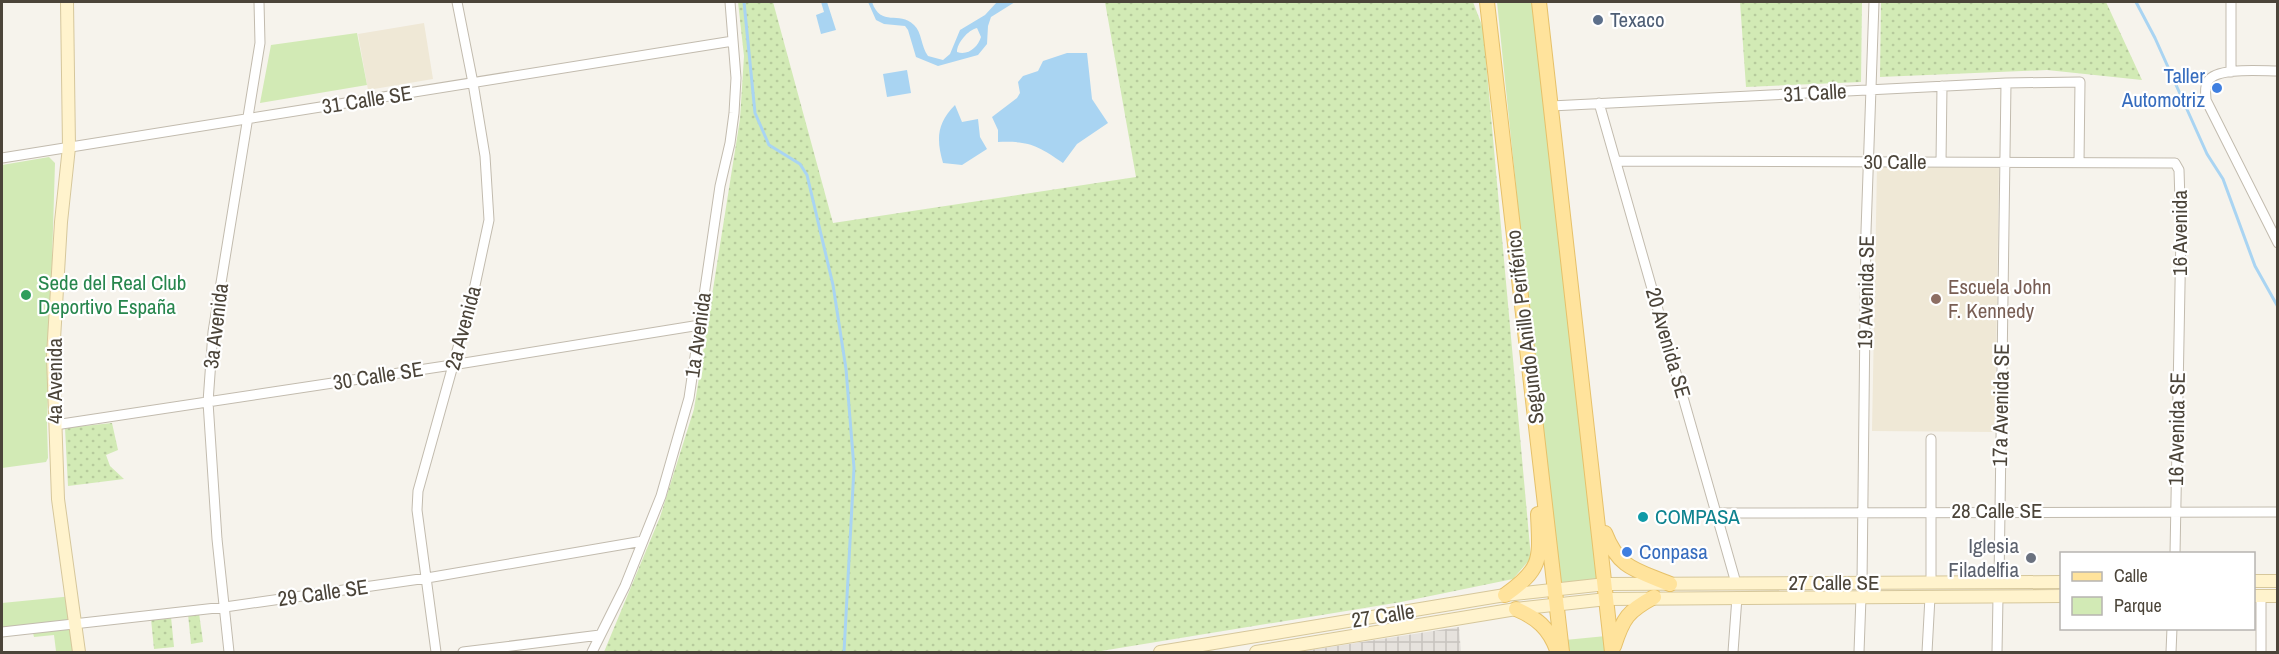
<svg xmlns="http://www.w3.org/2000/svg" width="2279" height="654" font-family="'Archivo Narrow',sans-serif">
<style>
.industrial{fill:url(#industrial-grid)}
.education{fill:#efe8d6}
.grass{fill:url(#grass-dots)}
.park{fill:#d2eab5}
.water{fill:#a9d4f2;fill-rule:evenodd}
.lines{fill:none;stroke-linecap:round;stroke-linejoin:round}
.stream{stroke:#a9d4f2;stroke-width:3}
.street-casing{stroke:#c2bbae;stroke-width:11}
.secondary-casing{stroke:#d6c79b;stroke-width:14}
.primary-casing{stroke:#e6c16a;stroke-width:16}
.street{stroke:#fff;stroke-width:9}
.secondary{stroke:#fff3cd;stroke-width:12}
.primary{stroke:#ffe39c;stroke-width:14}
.service-dot{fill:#5c6f8a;stroke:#fff;stroke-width:2}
.shop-dot{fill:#3f7fe0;stroke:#fff;stroke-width:2}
.leisure-dot{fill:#2e9e5b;stroke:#fff;stroke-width:2}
.education-dot{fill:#8d6e63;stroke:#fff;stroke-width:2}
.culture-dot{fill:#0f9aa8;stroke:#fff;stroke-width:2}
.worship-dot{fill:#6b7280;stroke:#fff;stroke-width:2}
.labels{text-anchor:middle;stroke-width:4.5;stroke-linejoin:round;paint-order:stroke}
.service-label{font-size:21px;fill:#4e5e75;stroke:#fff;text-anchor:start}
.shop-label{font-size:21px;fill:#366cbe;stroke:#fff;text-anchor:end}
.street-label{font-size:21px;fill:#4b4439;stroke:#fff}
.leisure-label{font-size:21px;fill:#27864d;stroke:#fff;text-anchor:start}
.education-label{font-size:21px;fill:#785e54;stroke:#fff;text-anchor:start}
.culture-label{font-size:21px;fill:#0d838f;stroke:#fff;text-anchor:start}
.worship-label{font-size:21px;fill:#5b616d;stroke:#fff;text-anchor:end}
</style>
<defs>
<pattern id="industrial-grid" width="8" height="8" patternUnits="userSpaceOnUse" patternTransform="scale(1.5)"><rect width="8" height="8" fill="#e6e2dd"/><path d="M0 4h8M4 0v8" fill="none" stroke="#c7c3be"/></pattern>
<pattern id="grass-dots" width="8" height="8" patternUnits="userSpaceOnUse" patternTransform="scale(1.5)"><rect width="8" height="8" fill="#d2eab5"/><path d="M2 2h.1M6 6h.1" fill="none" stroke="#b6ca9c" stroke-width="1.8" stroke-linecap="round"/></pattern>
</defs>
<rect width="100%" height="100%" fill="#f6f3ec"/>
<path class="industrial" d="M1459,627L1461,652H1298Z"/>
<path class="education" d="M424,23L433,79L368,90L358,34Z
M1877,166L1999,168L1995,432L1872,431Z"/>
<path class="grass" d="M738,2H773L833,223L1136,177L1105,2H1473L1483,28L1531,558L1513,579L1401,602L1095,652H604L660,517L694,409L740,119L744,56Z
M1740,2H1862L1861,82L1746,87Z
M1881,2H2106L2142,80L2047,70L1880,77Z
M112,423L118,450L106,455L110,466L124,479L68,486L65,428Z
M199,613L203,642L191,644L188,614Z
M171,617L174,647L154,649L151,619Z"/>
<path class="park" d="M1497,2H1536L1605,583L1557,587Z
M357,33L367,85L260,103L271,45Z
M49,157L55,163L47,425L48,458L46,462L2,468V165Z
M73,596L79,652H45L56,651L54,635L34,637L33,633L25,634L24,627L2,628V603Z
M1606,636L1608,652H1567L1565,640Z"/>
<path class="water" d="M821,2H827L836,30L821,34L816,15L824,12Z
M868,2H872C881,28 899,10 914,25C922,32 921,47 928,56L943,60L950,54L960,30L985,15L997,2H1015L991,17L988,26L987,44L978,55L938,66L916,57L908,30L905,26L884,24L876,20ZM977,28L981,37C978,47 968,56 957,52C957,43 968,30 977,28Z
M1067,53H1087L1092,99L1108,123L1077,144L1063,163C1037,145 1029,141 998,142V130L992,117L1017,98L1020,93L1018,82L1023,76L1038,71L1043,61Z
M907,70L911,93L887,97L883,74Z
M955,105L962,122L978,119L980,137L987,149L962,165L943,163C936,139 937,123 955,105Z"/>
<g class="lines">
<path class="stream" d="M744,2L755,113L769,145L800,164L807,175L833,285L846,369L854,468L844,652
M2136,2L2155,38L2207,154L2223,179L2255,266L2278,307"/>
<g class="street-casing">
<path id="street" d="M2231,2V72
M2278,71C2261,71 2217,67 2208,81C2204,87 2206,94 2206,100L2278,243
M1599,103L1736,583
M1551,106L2006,83L2080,82L2079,162
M2,158L733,41
M1616,161L2175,163L2179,170L2181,232L2175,554
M1941,162L1942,86
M55,425L452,365L700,325
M1931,439V582
M1716,513L2278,512
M1999,582L2006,83
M1862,583L1866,231L1874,2
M2,632L225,607L427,578L643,541
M229,652L217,539L208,402L213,332L260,43L259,2
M436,652L417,510L418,491L474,290L489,220L485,156L473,83L457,2
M463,652L600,635
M592,652L625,586L661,496L689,398L720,186L730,143L734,113L736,78L730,2
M1733,652L1737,597
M1859,652L1861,597
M1927,652L1930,597
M1997,652L1998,597
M2171,652L2172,628
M2261,652V596"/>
</g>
<g class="secondary-casing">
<path id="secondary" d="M67,2L69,147L61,222L53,356L58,499L79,652
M2254,581H2278
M2254,596H2278
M1160,652L1505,595L1606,584L2062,582
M1256,652L1516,609L1607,599L2062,596"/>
</g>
<g class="primary-casing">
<path id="primary" d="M1487,2L1562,652
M1539,2L1612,652
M1605,533C1619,569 1636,570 1670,584
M1505,595C1543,568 1540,559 1538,514
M1516,609C1537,618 1549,628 1557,650
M1614,646C1623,618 1628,611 1654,597"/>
</g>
<use href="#street" class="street"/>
<use href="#secondary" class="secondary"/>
<use href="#primary" class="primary"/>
</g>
<circle class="service-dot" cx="1598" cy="20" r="6"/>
<g class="shop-dot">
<circle cx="2217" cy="88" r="6"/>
<circle cx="1627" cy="552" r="6"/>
</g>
<circle class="leisure-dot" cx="26" cy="295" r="6"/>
<circle class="education-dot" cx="1936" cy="299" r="6"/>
<circle class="culture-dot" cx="1643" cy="517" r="6"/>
<circle class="worship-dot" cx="2031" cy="558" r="6"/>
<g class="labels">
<g class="service-label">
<text x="1610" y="27">Texaco</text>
</g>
<g class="shop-label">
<text x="2205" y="83">Taller<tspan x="2205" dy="24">Automotriz</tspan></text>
<text x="1639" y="559" text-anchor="start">Conpasa</text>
</g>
<g class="street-label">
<text transform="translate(1815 93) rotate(-3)" y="7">31 Calle</text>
<text transform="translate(367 100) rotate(-9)" y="7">31 Calle SE</text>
<text x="1895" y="169">30 Calle</text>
<text transform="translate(2180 233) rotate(-90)" y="7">16 Avenida</text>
<text transform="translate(1866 292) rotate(-89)" y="7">19 Avenida SE</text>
<text transform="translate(216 326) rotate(-83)" y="7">3a Avenida</text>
<text transform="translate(1525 327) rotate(-97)" y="7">Segundo Anillo Periférico</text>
<text transform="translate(463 328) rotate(-75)" y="7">2a Avenida</text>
<text transform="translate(698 335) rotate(-82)" y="7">1a Avenida</text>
<text transform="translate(1668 343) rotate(74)" y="7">20 Avenida SE</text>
<text transform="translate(378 376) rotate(-9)" y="7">30 Calle SE</text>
<text transform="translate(55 381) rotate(-90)" y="7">4a Avenida</text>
<text transform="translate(2001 405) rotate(-89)" y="7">17a Avenida SE</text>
<text transform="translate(2177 429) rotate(-89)" y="7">16 Avenida SE</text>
<text x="1997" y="518">28 Calle SE</text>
<text x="1834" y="590">27 Calle SE</text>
<text transform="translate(323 593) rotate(-8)" y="7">29 Calle SE</text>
<text transform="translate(1383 616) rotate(-9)" y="7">27 Calle</text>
</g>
<g class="leisure-label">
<text x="38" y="290">Sede del Real Club<tspan x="38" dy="24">Deportivo España</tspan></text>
</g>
<g class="education-label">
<text x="1948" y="294">Escuela John<tspan x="1948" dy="24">F. Kennedy</tspan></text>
</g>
<g class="culture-label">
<text x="1655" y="524">COMPASA</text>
</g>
<g class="worship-label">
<text x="2019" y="553">Iglesia<tspan x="2019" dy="24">Filadelfia</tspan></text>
</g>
</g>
<rect width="2279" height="654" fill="none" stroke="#4b4439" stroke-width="6"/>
<rect x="2060" y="552" width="195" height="78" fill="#ffffff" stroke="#b7b4b0" stroke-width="1.5"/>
<rect x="2072" y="572" width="30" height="9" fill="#ffe39c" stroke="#b7b4b0" stroke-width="1.5"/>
<text x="2114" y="582" font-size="18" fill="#4b4439">Calle</text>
<rect x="2072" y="597" width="30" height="18" fill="#d2eab5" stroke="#b7b4b0" stroke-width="1.5"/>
<text x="2114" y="612" font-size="18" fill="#4b4439">Parque</text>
</svg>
